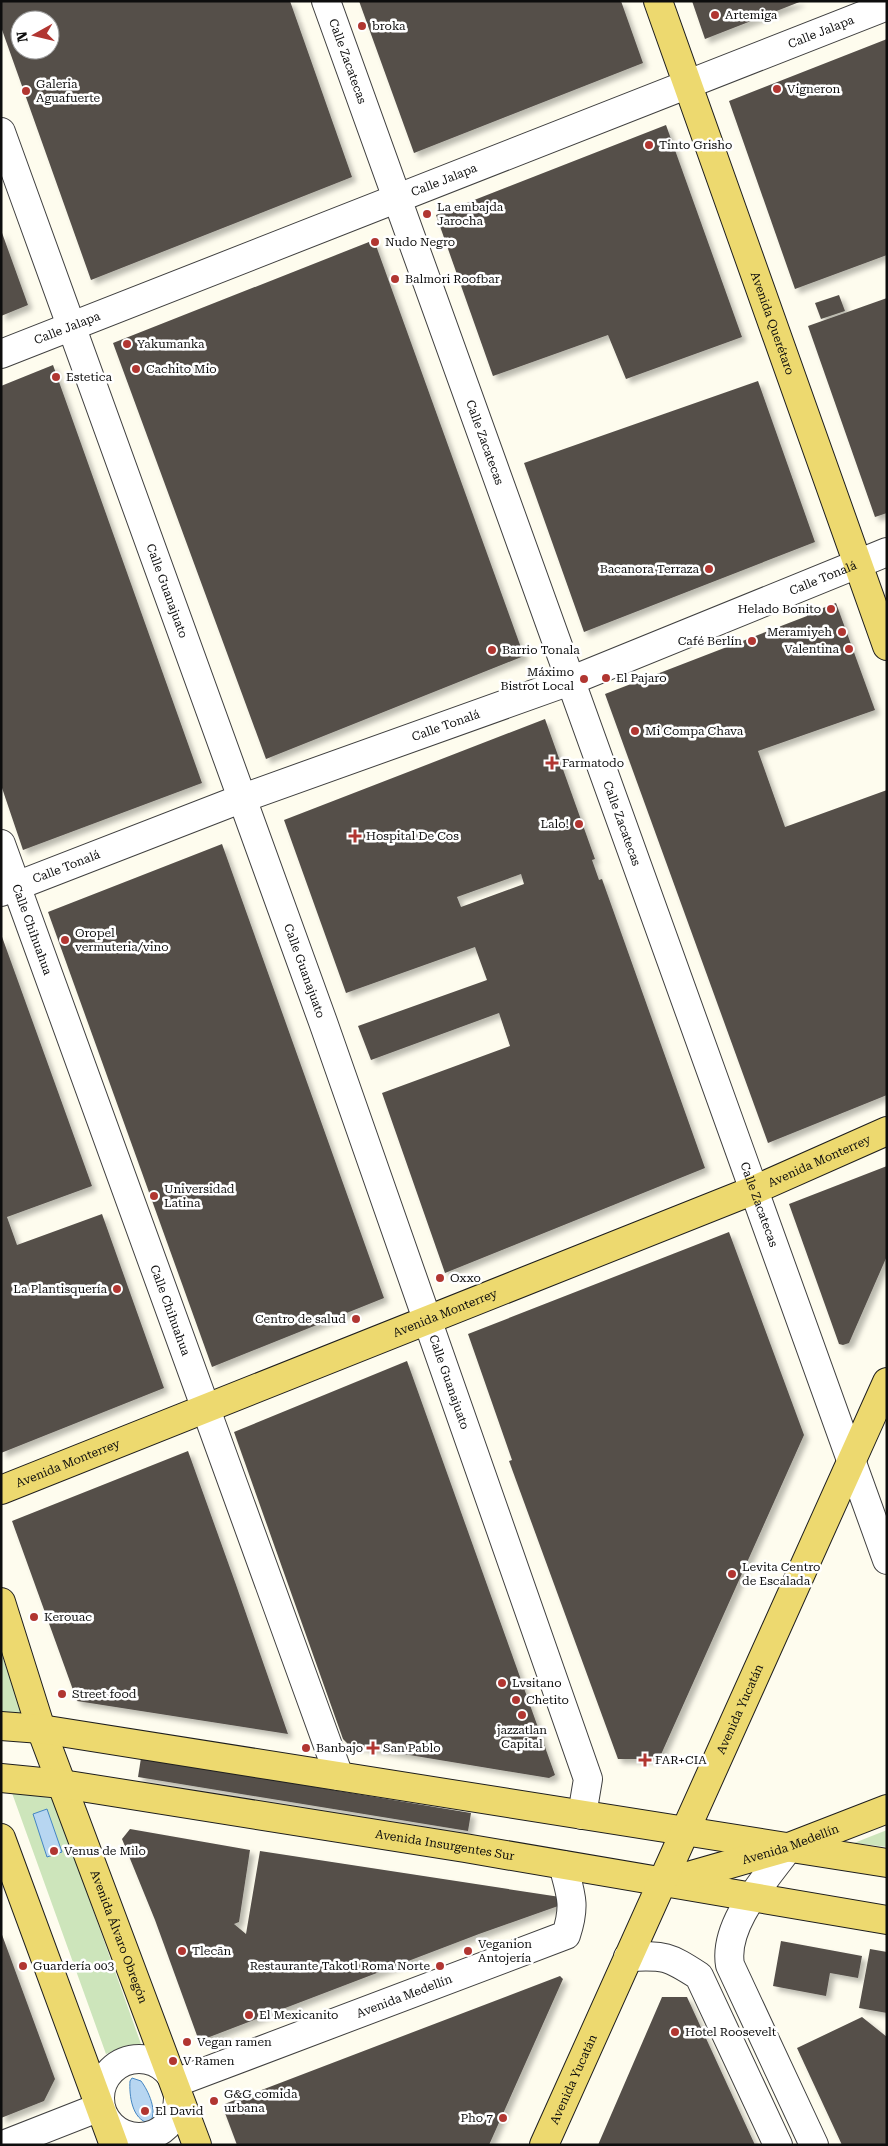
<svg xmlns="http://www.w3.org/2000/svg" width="888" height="2146" font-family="'Roboto Serif',serif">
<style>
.green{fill:#cde5bb}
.water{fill:#b7d6f1;stroke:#4485c2}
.building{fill:#554f4a;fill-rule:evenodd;filter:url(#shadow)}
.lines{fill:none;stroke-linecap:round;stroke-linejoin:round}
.minor-casing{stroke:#404040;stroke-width:30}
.major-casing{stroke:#1e1e1e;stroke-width:30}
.minor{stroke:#fff;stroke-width:28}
.major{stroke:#edd96f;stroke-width:28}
.poi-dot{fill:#b13631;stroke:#fff;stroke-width:2}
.labels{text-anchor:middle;stroke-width:5;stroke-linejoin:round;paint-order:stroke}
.poi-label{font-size:12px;fill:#0d0d0d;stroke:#fff;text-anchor:start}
.street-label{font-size:12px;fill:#0d0d0d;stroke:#fff}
</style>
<defs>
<filter id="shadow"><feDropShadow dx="4.5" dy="4.5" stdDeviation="2.5" flood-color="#0004"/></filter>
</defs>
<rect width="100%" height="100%" fill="#fefcee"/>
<path class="green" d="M1,1653L23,1714L1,1712Z
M12,1793L53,1798L141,2044L125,2046L106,2054Z
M887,1830V1847L854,1843Z"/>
<path class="water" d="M47,1809L62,1852L47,1857L33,1814Z
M132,2078L141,2081C148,2090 159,2113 149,2123C132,2120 129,2095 130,2081Z"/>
<path class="building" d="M1,1H290L352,177L91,280L1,27ZM20,20H50V50H20Z
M359,1H621L643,63L414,153Z
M692,1H802L705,39Z
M887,39V255L795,289L729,101Z
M666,125L742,337L626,379L608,335L493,376L436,215Z
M1,230L28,305L1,316Z
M374,240L524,656L266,759L113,343Z
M839,295L845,311L821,319L815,303Z
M887,298V513L875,517L808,326Z
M53,365L202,783L23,850L1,785V386Z
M758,381L815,542L584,632L524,463Z
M836,603L875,710L758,751L785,827L887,790V1095L768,1143L605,694L807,616V614Z
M545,719L595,859L592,860L599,880L602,879L705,1168L445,1273L382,1093L510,1046L499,1013L371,1060L358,1026L487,980L475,947L346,993L284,820ZM521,874L524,884L461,907L457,897Z
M222,844L384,1298L212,1367L48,912Z
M1,934L92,1186L7,1217L17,1245L102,1214L164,1388L1,1453Z
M887,1166V1256L849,1343L843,1345L839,1344L789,1204Z
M729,1232L804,1435L659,1759H618L509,1461L512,1460L468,1334Z
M407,1361L555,1775L549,1778L349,1745L343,1739L234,1432Z
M188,1451L235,1582L288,1734L77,1701L12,1521Z
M141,1758L471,1813L468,1831L138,1777Z
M130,1829L250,1850L239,1922L234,1924L246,1934L260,1851L560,1897L561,1905L479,1934L199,2041L155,1920L122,1839Z
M1,1932L55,2079L44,2101L1,2118Z
M781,1941L862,1956L858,1978L830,1973L826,1996L773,1986Z
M870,1949L887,1952V2013L859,2008Z
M560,1976L563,1979L489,2145H237L222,2105Z
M662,1997H687L755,2145H598Z
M862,2017L887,2037V2145H842L797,2048Z"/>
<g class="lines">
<g class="minor-casing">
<g id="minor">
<path id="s1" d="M326,1L887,1560"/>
<path id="s2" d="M1,132L323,1022L588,1779L582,1815"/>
<path id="s3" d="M1,354L887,6"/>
<path id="s4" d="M1,844L339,1776"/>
<path id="s5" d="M1,892L243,798L570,681L887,552"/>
<path d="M789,1847C766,1879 723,1924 730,1965L814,2145"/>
<path d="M628,1957C665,1955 668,1956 699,1976L778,2145"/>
<circle cx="139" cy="2098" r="39"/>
<path id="s6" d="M175,2083L566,1935C576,1905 571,1895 563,1865"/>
<path d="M3,2145L100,2107"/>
</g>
</g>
<g class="major-casing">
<g id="major">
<path id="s7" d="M658,1L887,646"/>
<path id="s8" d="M1,1490L754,1190L887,1131"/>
<path id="s9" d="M1,1602L41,1729L197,2145"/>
<path d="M1,1726L41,1729L887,1863"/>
<path id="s10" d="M1,1778L62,1784L465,1848L887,1920"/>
<path d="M1,1838L114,2145"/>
<path id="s11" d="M671,1881L789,1847L887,1809"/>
<path id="s12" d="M544,2145L887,1382"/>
</g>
</g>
<use href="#minor" class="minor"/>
<use href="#major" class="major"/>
</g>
<g class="poi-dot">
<circle cx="715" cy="15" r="5"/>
<circle cx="362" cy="26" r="5"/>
<circle cx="777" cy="89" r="5"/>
<circle cx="26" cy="91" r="5"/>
<circle cx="649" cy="145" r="5"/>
<circle cx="427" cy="214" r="5"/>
<circle cx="375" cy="242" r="5"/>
<circle cx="395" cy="279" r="5"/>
<circle cx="127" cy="344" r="5"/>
<circle cx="136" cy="369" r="5"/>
<circle cx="56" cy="377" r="5"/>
<circle cx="709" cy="569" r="5"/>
<circle cx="831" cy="609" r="5"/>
<circle cx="842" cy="632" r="5"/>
<circle cx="752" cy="641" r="5"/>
<circle cx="849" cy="649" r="5"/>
<circle cx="492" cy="650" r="5"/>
<circle cx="606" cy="678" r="5"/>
<circle cx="584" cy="679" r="5"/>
<circle cx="635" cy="731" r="5"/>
<path d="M549.5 755.5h5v5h5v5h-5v5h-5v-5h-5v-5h5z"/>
<circle cx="579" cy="824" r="5"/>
<path d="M352.5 828.5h5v5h5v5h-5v5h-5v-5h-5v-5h5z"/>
<circle cx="65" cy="940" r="5"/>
<circle cx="154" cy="1196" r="5"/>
<circle cx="440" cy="1278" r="5"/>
<circle cx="117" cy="1289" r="5"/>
<circle cx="356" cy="1319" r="5"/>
<circle cx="732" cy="1574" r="5"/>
<circle cx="34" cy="1617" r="5"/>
<circle cx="502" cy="1683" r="5"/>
<circle cx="62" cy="1694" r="5"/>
<circle cx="516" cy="1700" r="5"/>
<circle cx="522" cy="1715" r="5"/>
<circle cx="306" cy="1748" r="5"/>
<path d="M370.5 1740.5h5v5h5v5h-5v5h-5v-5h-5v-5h5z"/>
<path d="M642.5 1752.5h5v5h5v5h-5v5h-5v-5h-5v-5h5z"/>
<circle cx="54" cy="1851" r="5"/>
<circle cx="182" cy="1951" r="5"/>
<circle cx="468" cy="1951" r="5"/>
<circle cx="23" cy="1966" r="5"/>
<circle cx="440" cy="1966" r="5"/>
<circle cx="249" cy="2015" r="5"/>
<circle cx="675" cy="2032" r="5"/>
<circle cx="187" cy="2042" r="5"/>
<circle cx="173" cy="2061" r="5"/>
<circle cx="214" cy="2101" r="5"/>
<circle cx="145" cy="2111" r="5"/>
<circle cx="503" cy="2118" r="5"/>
</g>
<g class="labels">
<g class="poi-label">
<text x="725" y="19">Artemiga</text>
<text x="372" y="30">broka</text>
<text x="36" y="88">Galeria<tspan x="36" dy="14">Aguafuerte</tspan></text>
<text x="787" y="93">Vigneron</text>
<text x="659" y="149">Tinto Grisho</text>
<text x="437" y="211">La embajda<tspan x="437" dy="14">Jarocha</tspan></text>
<text x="385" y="246">Nudo Negro</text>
<text x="405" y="283">Balmori Roofbar</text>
<text x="137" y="348">Yakumanka</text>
<text x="146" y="373">Cachito Mio</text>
<text x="66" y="381">Estetica</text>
<text x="699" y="573" text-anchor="end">Bacanora Terraza</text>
<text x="821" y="613" text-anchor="end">Helado Bonito</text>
<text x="832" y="636" text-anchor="end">Meramiyeh</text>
<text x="742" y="645" text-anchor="end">Café Berlín</text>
<text x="839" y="653" text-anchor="end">Valentina</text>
<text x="502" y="654">Barrio Tonala</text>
<text x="574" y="676" text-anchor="end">Máximo<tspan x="574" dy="14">Bistrot Local</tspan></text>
<text x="616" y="682">El Pajaro</text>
<text x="645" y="735">Mi Compa Chava</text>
<text x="562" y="767">Farmatodo</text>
<text x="569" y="828" text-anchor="end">Lalo!</text>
<text x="366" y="840">Hospital De Cos</text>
<text x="75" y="937">Oropel<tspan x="75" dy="14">vermuteria/vino</tspan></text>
<text x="164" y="1193">Universidad<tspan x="164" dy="14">Latina</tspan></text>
<text x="450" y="1282">Oxxo</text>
<text x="107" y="1293" text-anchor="end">La Plantisquería</text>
<text x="346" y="1323" text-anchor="end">Centro de salud</text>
<text x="742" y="1571">Levita Centro<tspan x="742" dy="14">de Escalada</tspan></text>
<text x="44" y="1621">Kerouac</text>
<text x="512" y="1687">Lvsitano</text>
<text x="72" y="1698">Street food</text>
<text x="526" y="1704">Chetito</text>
<text x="522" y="1734" text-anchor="middle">jazzatlan<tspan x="522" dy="14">Capital</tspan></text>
<text x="316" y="1752">Banbajo</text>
<text x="383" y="1752">San Pablo</text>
<text x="655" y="1764">FAR+CIA</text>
<text x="64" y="1855">Venus de Milo</text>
<text x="478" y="1948">Veganion<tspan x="478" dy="14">Antojería</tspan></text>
<text x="192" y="1955">Tlecān</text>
<text x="33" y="1970">Guardería 003</text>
<text x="430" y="1970" text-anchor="end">Restaurante Takotl Roma Norte</text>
<text x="259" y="2019">El Mexicanito</text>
<text x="685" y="2036">Hotel Roosevelt</text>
<text x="197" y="2046">Vegan ramen</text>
<text x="183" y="2065">V Ramen</text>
<text x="224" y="2098">G&amp;G comida<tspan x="224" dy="14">urbana</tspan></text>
<text x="155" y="2115">El David</text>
<text x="493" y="2122" text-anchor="end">Pho 7</text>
</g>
<g class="street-label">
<text dy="4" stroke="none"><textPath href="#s3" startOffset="881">Calle Jalapa</textPath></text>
<text dy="4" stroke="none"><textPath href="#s1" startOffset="64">Calle Zacatecas</textPath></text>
<text dy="4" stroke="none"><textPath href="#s3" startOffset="476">Calle Jalapa</textPath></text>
<text dy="4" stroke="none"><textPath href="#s7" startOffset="342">Avenida Querétaro</textPath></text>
<text dy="4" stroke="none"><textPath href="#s3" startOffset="71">Calle Jalapa</textPath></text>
<text dy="4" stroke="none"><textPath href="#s1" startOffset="469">Calle Zacatecas</textPath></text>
<text dy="4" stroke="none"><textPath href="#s5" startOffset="880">Calle Tonalá</textPath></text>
<text dy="4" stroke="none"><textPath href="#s2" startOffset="488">Calle Guanajuato</textPath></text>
<text dy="4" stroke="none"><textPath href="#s5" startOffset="475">Calle Tonalá</textPath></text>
<text dy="4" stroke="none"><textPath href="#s1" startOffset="874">Calle Zacatecas</textPath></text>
<text dy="4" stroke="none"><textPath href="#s5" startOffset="70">Calle Tonalá</textPath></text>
<text dy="4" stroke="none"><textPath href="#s4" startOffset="91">Calle Chihuahua</textPath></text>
<text dy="4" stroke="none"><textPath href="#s2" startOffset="892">Calle Guanajuato</textPath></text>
<text dy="4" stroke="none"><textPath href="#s8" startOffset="882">Avenida Monterrey</textPath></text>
<text dy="4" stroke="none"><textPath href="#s1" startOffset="1279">Calle Zacatecas</textPath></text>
<text dy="4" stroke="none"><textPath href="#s4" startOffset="496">Calle Chihuahua</textPath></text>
<text dy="4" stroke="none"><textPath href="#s8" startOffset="478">Avenida Monterrey</textPath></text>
<text dy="4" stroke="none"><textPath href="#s2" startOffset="1328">Calle Guanajuato</textPath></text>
<text dy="4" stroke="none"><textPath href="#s8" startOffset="72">Avenida Monterrey</textPath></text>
<text dy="4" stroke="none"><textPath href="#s12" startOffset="478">Avenida Yucatán</textPath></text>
<text dy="4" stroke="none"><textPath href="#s11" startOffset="125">Avenida Medellín</textPath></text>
<text dy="4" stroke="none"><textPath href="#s10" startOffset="449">Avenida Insurgentes Sur</textPath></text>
<text dy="4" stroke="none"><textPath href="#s9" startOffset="355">Avenida Álvaro Obregón</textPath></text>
<text dy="4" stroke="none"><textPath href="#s6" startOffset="245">Avenida Medellín</textPath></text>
<text dy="4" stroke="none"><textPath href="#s12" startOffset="72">Avenida Yucatán</textPath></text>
</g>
</g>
<rect width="888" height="2146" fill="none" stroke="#0d0d0d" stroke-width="5"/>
<g transform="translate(35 35) rotate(262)"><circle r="24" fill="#ffffff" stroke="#9e9e9e"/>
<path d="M0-4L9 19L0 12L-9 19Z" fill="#b13631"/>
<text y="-8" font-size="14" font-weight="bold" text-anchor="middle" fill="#0d0d0d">N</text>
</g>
</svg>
